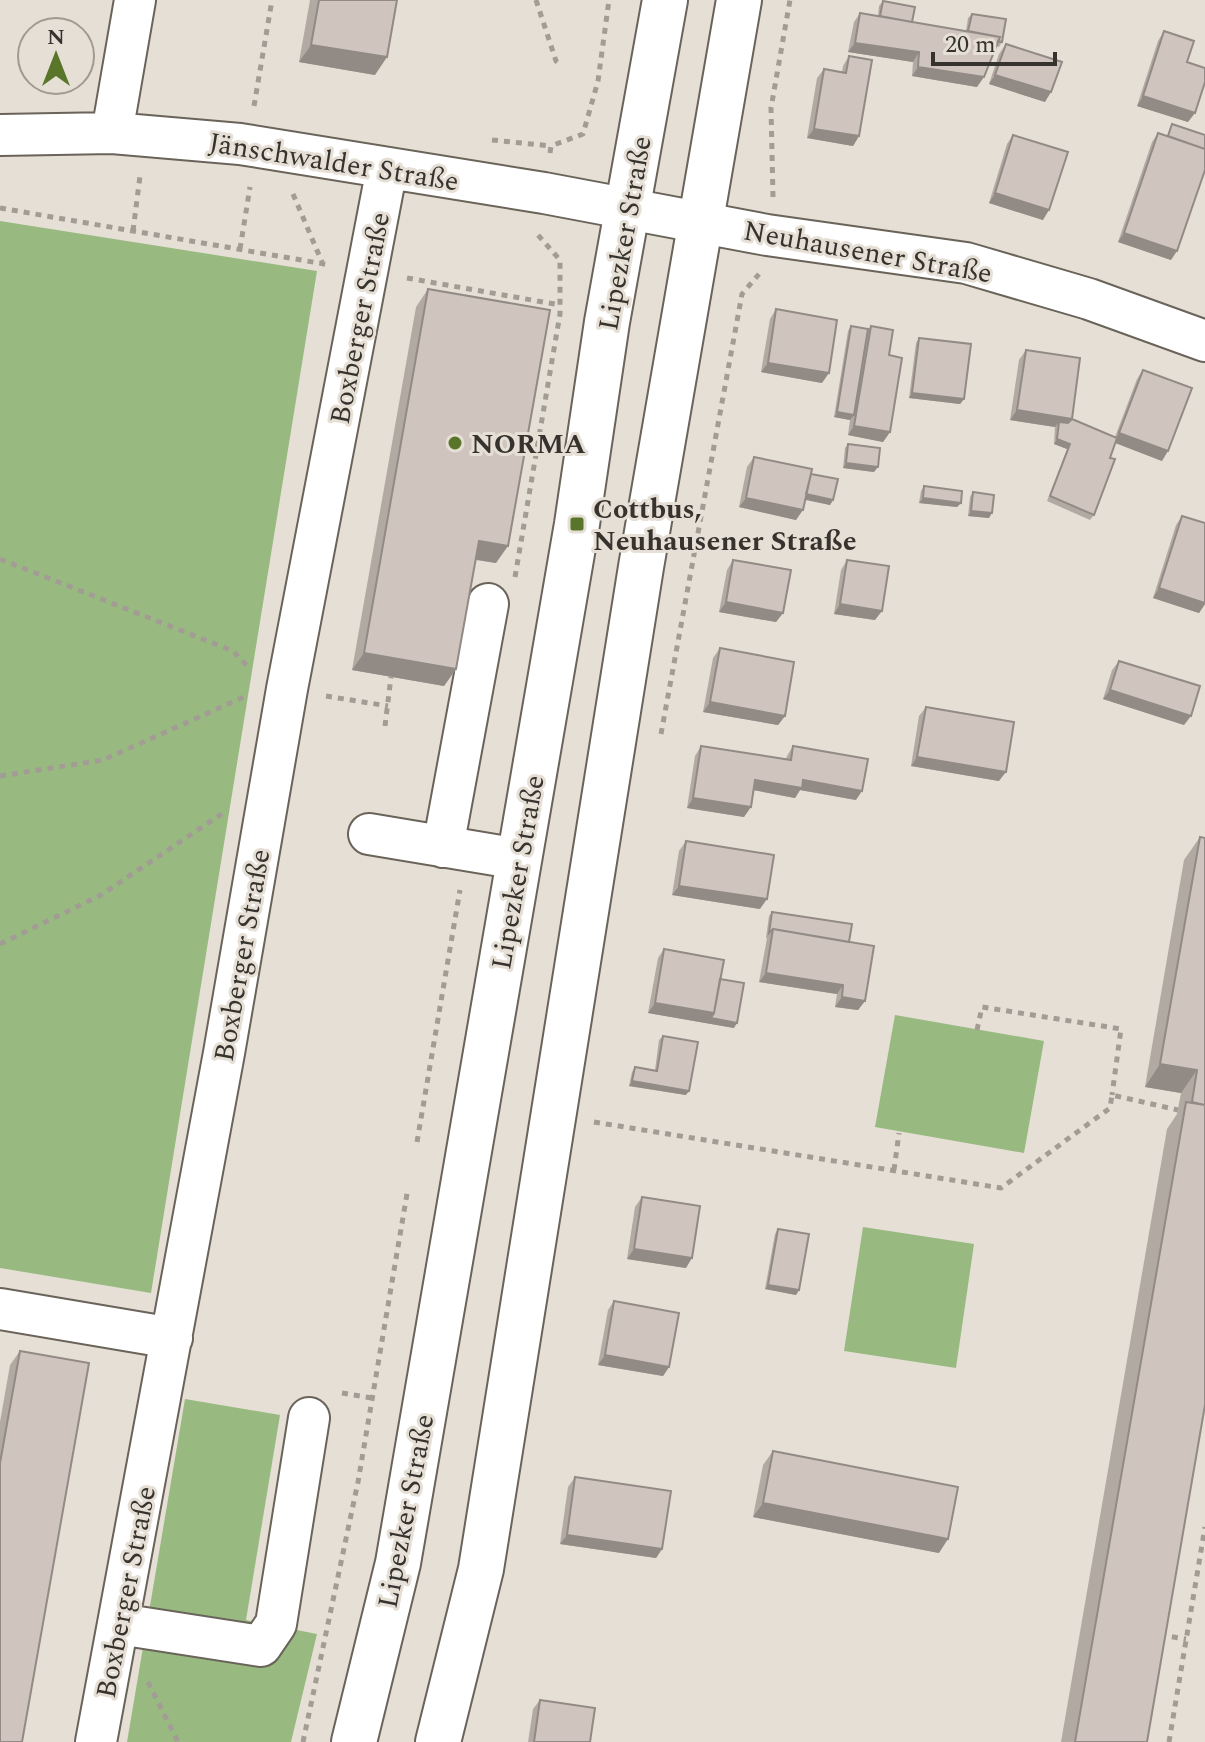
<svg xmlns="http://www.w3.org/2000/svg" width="1205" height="1742" font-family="Spectral,serif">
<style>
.green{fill:#98ba80}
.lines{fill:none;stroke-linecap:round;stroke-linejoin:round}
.minor-casing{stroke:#696359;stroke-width:44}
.major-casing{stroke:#696359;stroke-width:48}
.path{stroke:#a29c95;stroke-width:5;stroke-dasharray:6 6;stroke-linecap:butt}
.minor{stroke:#fff;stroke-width:40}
.major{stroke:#fff;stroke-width:44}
.wall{fill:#b3a9a3}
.shaded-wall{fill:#928a85}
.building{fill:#d0c5be;stroke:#928a85;stroke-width:2}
.poi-dot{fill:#58752a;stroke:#e6dfd5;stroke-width:3}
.labels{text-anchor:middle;stroke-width:6;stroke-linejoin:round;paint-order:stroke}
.street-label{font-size:28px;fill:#36332f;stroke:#e6dfd5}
.poi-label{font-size:28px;font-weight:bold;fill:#36332f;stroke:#e6dfd5;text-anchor:start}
</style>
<rect width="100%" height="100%" fill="#e6dfd5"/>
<path class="green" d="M0,221L317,271L151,1293L0,1268Z
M895,1015L1044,1041L1024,1153L875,1127Z
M863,1227L974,1244L956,1368L844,1351Z
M185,1399L280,1415L246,1620L317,1634L291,1742H127Z"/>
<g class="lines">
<g class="minor-casing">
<path id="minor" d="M112,133L135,0
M0,135L112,133L240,144L544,193L767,235L966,263L1089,299L1205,341
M369,834L519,859
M443,847L488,604
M0,1309L172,1338
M119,1624L261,1646L276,1624L309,1418
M96,1742L224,1053L287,689L387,168"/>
</g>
<g class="major-casing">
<path id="major" d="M354,1742L398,1563L577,524L607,322L665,0
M438,1742L481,1569L641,567L739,0"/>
</g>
<path class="path" d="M536,0L556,61L561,65
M254,106L272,0
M492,140L551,146
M550,153L551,146L583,134L598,81L609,0
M293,194L322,262
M773,197L771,108L790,0
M0,208L330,265
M133,231L140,176
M240,249L250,187
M407,278L560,305
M0,559L233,651L250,669
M515,577L560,314V260L538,235
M326,696L388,706
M385,726L391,677
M661,734L742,294L759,274
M0,776L103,760L246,696
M0,944L101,895L226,811
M977,1030L982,1007L1121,1029L1112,1095
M594,1122L1001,1188L1110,1108L1112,1095L1178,1110
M417,1142L460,890
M894,1170L899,1133
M342,1393L372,1398
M1160,1635L1186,1639
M148,1682L178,1742
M303,1742L358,1482L408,1188
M1169,1742L1205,1527"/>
<use href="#minor" class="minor"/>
<use href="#major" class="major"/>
</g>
<path class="wall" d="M310,0H397L375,75L299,62Z
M883,1L912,22L966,31L968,18L972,14L1002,42L999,47L996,46L977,87L912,76L913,62L848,52L854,22L860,13L878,16L879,6Z
M1164,31L1187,62L1188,122L1137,106L1158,41Z
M1006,44L1045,102L989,84L999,54Z
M849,56L859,136L853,146L807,138L817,78L824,69L842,72L843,66Z
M1172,124L1171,260L1118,242L1152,142L1158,133L1167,136Z
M1013,135L1043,220L989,203L1007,144Z
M428,289L496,563L475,560L456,669L444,686L352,670L416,307Z
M776,309L822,383L761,372L770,319Z
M851,326L867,330L871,326L889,355L890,432L883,442L848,435L850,420L834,417L848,331Z
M919,338L964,399L960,404L909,398L916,343Z
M1026,350L1072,419L1115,437L1137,379L1143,370L1162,461L1115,443L1110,458L1094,515L1090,520L1047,501L1067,449L1054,444L1055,427L1010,420L1019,360Z
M848,444L874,472L843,468L845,448Z
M754,457L811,474L833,500L830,505L805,499L796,520L739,507L747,467Z
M924,486L961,503L957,507L919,503L921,491Z
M973,492L989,518L968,516L970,497Z
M1182,516L1205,523V604L1199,613L1153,598L1176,525Z
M733,560L783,613L776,622L719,612L727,570Z
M847,560L875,620L834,614L841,570Z
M720,648L785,716L778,725L703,712L713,658Z
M1119,661L1184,725L1103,699L1112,670Z
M926,707L999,781L911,766L919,716Z
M701,746L786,759L787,756L793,746L856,800L800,790L795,798L753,790L744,817L687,808L695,756Z
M1200,837L1205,1405L1147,1742H1061L1167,1129L1177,1114L1181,1093L1145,1087L1184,860Z
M686,841L760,909L672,895L679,851Z
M772,912L849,942L865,1001L858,1010L835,1007L837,994L759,982L767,938H766L769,916Z
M664,949L720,979L734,1028L648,1013L658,958Z
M663,1036L686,1095L629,1086L632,1072L635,1067L655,1070L659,1040Z
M642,1197L686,1268L627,1259L635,1207Z
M778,1229L799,1290L796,1295L765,1289L775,1234Z
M614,1301L669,1367L663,1376L598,1365L608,1310Z
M20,1351L0,1742V1422L10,1365Z
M773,1451L939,1553L753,1517L763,1465Z
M575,1477L662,1549L656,1558L560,1544L568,1487Z
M540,1700L590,1742H528L533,1709Z"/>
<path class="shaded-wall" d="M855,43L919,52L913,62L848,52Z
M311,45L387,57L375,75L299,62Z
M918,67L984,77L977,87L912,76Z
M995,75L1051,92L1045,102L989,84Z
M1143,96L1195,113L1188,122L1137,106Z
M814,129L859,136L853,146L807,138Z
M995,193L1049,210L1043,220L989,203Z
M1124,233L1177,251L1171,260L1118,242Z
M768,363L829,373L822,383L761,372Z
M912,393L964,399L960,404L909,398Z
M1017,410L1072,419L1065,428L1059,422L1055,427L1010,420Z
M837,412L854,415L850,420L834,417Z
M854,426L890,432L883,442L848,435Z
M1119,433L1168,451L1162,461L1113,442Z
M1057,439L1070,444L1067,449L1054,444Z
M846,463L878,467L874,472L843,468Z
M804,494L833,500L830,505L801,499Z
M746,498L803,510L796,520L739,507Z
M923,498L961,503L957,507L919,503Z
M971,511L992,513L989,518L968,516Z
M479,541L508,546L496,563L467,558Z
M1159,588L1205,603V604L1199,613L1153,598Z
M726,602L783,613L776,622L719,612Z
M840,604L882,611L875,620L834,614Z
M364,653L456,669L444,686L352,670Z
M1110,690L1191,716L1184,725L1103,699Z
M710,702L785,716L778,725L703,712Z
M917,757L1006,772L999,781L911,766Z
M755,780H803L862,791L856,800L800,790L795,798L748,789Z
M693,798L751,807L744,817L687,808Z
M679,886L767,899L760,909L672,895Z
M766,973L843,985L837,994L759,982Z
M842,997L865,1001L858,1010L835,1007Z
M655,1003L714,1013L737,1023L734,1028L648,1013Z
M1160,1064L1197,1070L1181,1093L1145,1087Z
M632,1081L689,1091L686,1095L629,1086Z
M634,1249L692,1258L686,1268L627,1259Z
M768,1285L799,1290L796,1295L765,1289Z
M605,1355L669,1367L663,1376L598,1365Z
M763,1503L948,1539L939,1553L753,1517Z
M567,1535L662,1549L656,1558L560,1544Z"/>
<path class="building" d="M319,0H397L387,57L311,45Z
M883,1L915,7L912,22L880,16Z
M860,13L1000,37L984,77L918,67L919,52L855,43Z
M972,14L1006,19L1002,42L998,41L1000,37L968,31Z
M1164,31L1194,41L1187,62L1205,68V82L1195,113L1143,96Z
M1006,44L1062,62L1051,92L995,75Z
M849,56L872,60L859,136L814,129L824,69L846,73Z
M1172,124L1205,135V149L1168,136Z
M1158,133L1205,149V170L1177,251L1124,233Z
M1013,135L1068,152L1049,210L995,193Z
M428,289L550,310L508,546L479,541L456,669L364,653Z
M776,309L837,320L829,373L768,363Z
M851,326L868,329L854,415L837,412Z
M871,326L893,330L889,355L902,358L890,432L854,426Z
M919,338L971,344L964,399L912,393Z
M1026,350L1080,358L1072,419L1017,410Z
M1143,370L1192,388L1168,451L1119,433Z
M1072,419L1117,438L1110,458L1115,459L1094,515L1050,496L1070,444L1057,439L1059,422L1068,423Z
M848,444L880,448L878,467L846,463Z
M754,457L812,469L803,510L746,498Z
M811,474L838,479L833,500L806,494Z
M924,486L962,491L961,503L923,498Z
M973,492L994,495L992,513L971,511Z
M1182,516L1205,523V603L1159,588Z
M733,560L791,570L783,613L726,602Z
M847,560L889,566L882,611L840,604Z
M720,648L794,662L785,716L710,702Z
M1119,661L1200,686L1191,716L1110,690Z
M926,707L1014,722L1006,772L917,757Z
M701,746L791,760L793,746L868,759L862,791L803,780L802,788L755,780L751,807L693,798Z
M1200,837L1205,838V1105L1192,1102L1197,1070L1160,1064Z
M686,841L774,855L767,899L679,886Z
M772,912L852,924L849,942L773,929L769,933Z
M773,929L874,946L865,1001L842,997L843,985L766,973Z
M664,949L724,960L714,1013L655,1003Z
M720,979L744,983L737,1023L711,1018L714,1013Z
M663,1036L698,1042L689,1091L632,1081L635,1067L657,1071Z
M1186,1102L1205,1105V1405L1147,1742H1075Z
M642,1197L700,1206L692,1258L634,1249Z
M778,1229L809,1234L799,1290L768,1285Z
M614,1301L679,1313L669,1367L605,1355Z
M20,1351L89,1363L22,1742H0V1463Z
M773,1451L958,1487L948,1539L763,1503Z
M575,1477L671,1491L662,1549L567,1535Z
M540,1700L595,1708L590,1742H534Z"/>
<g class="poi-dot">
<circle cx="455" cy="443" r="8"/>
<rect x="569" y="516" width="16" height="16" rx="4"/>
</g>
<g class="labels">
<g class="street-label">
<text transform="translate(334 161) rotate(9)" y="10">Jänschwalder Straße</text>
<text transform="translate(624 233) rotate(-80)" y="10">Lipezker Straße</text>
<text transform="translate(868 251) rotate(10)" y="10">Neuhausener Straße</text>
<text transform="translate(359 318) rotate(-79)" y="10">Boxberger Straße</text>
<text transform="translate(517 872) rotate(-80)" y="10">Lipezker Straße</text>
<text transform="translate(241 955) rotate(-80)" y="10">Boxberger Straße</text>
<text transform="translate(405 1511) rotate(-79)" y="10">Lipezker Straße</text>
<text transform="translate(125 1592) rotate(-79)" y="10">Boxberger Straße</text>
</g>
<g class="poi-label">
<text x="471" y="453">NORMA</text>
<text x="593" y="518">Cottbus,<tspan x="593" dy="32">Neuhausener Straße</tspan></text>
</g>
</g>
<g transform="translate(56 56)"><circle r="38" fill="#e6dfd5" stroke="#a09a93" stroke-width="2"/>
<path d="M0-6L14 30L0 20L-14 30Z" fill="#58752a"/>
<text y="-12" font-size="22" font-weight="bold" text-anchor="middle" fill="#36332f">N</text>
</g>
<path d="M933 52v12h122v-12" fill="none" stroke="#36332f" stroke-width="4"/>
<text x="945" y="52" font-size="24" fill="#36332f" stroke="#e6dfd5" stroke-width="6" paint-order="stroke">20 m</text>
</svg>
